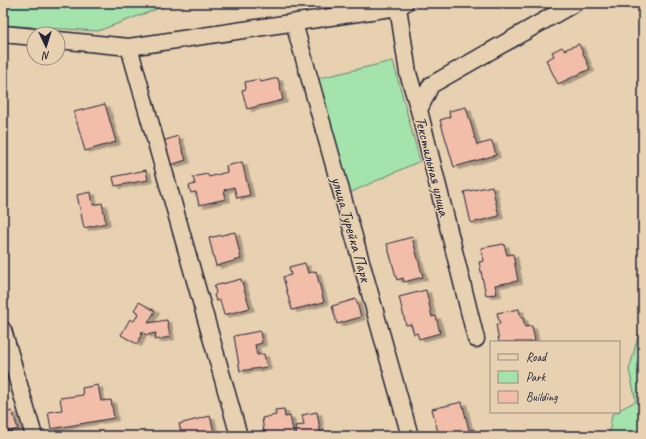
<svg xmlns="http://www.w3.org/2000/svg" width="646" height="439" font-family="Caveat,sans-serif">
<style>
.green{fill:#a4e3ac;stroke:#638274}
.building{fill:#f3bea9;stroke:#22223b;filter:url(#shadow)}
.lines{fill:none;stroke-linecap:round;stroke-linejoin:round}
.minor-casing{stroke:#22223b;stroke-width:19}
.minor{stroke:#e7d1b0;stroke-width:16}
.labels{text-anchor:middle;stroke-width:3;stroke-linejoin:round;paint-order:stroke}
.street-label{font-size:16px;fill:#22223b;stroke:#e7d1b0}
</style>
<defs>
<filter id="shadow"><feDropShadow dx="4.5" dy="2.5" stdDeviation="0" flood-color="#0004"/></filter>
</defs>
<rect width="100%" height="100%" fill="#e7d1b0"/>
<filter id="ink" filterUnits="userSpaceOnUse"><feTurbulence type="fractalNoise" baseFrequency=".025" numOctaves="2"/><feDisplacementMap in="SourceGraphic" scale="8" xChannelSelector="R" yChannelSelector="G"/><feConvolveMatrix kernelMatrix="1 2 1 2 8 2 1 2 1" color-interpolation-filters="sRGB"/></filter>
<g filter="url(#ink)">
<path class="green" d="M3,3H173L98,31L3,25Z
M393,61L420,161L347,194L315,79Z
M643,322V436H609L612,414L616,412H619V410L636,401L629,370L641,326Z"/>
<path class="building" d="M579,44L590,69L558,84L546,60L554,56L552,52L562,47L564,50Z
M278,78L283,100L247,109L242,90L246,89L245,82L259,79L261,82Z
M105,104L116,142L85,151L74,112Z
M466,107L477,145L492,141L496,155L454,167L440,120L450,117L449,111Z
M178,136L186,160L171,165L163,141Z
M242,162L250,195L237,198L234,187L224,190L226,199L199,205L196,192L191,193L189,186L195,184L193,177L207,174L209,177L227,172L226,166Z
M146,170L148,180L115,186L113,177Z
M492,186L499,216L471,223L464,192Z
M91,192L93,205L102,203L106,223L84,228L77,195Z
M235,232L241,259L216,266L209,238Z
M412,237L423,277L404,282L403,278L397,280L387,244Z
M504,244L507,255L513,254L518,281L495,285L497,294L486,295L479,262L484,261L481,248Z
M305,263L308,273L316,271L324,302L292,310L283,277L291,275L289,267Z
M241,279L250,308L224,315L220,300L216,301L214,295L216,293L214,286Z
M426,290L432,317L436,316L440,333L419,339L417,333L414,334L411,324L406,325L399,297Z
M356,299L361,317L337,324L332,306Z
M139,302L155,311L148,323L167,320L170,337L155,340L156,333L146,335L142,331L141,336L137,344L121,335L130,319L134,321L139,313L134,310Z
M519,309L521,318H523L525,327L532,326L535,341L529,342H499L496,324H500L497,313Z
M260,331L262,343L255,345L257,355L264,354L267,367L240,371L234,336Z
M98,385L101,401L111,400L114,418L51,429L48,412L62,410L60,398L83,395L82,388Z
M462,402L469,430L474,429L476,436H439L432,409Z
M284,409L285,417L290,416L294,436H267V432H264L262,418L276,415L275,410Z
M12,411L18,429L3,433V414Z
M317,412L321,436H297L295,426L304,425L302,415Z
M210,416L215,436H182L179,424Z"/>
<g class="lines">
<g class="minor-casing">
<path id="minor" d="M405,3L398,7L408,73L419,110
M294,23L410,436
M3,34L34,37
M58,40L129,47L398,7
M129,47L239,436
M3,330L34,436
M476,339L419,110L431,85L575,3"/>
</g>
<use href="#minor" class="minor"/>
</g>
</g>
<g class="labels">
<g class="street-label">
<text transform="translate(433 166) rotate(76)" y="6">Текстильная улица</text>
<text transform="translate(352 229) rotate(74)" y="6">улица Турейка Парк</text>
</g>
</g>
<rect width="646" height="439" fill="none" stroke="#e7d1b0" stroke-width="16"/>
<rect x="8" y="8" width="630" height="423" fill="none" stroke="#22223b" stroke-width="1.5" filter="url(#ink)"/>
<rect x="490" y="341" width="130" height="72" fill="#e7d1b0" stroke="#988b81"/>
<rect x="498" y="354" width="20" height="6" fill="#e7d1b0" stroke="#988b81"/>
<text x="526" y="361" font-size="12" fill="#22223b">Road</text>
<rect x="498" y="371" width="20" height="12" fill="#a4e3ac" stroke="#988b81"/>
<text x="526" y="381" font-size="12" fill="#22223b">Park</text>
<rect x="498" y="391" width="20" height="12" fill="#f3bea9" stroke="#988b81"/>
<text x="526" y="401" font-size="12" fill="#22223b">Building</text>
<g transform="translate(46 46) rotate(176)"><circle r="19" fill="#e7d1b0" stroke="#988b81"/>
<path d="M0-3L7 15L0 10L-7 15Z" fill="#22223b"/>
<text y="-6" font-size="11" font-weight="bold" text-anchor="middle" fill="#22223b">N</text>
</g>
</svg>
